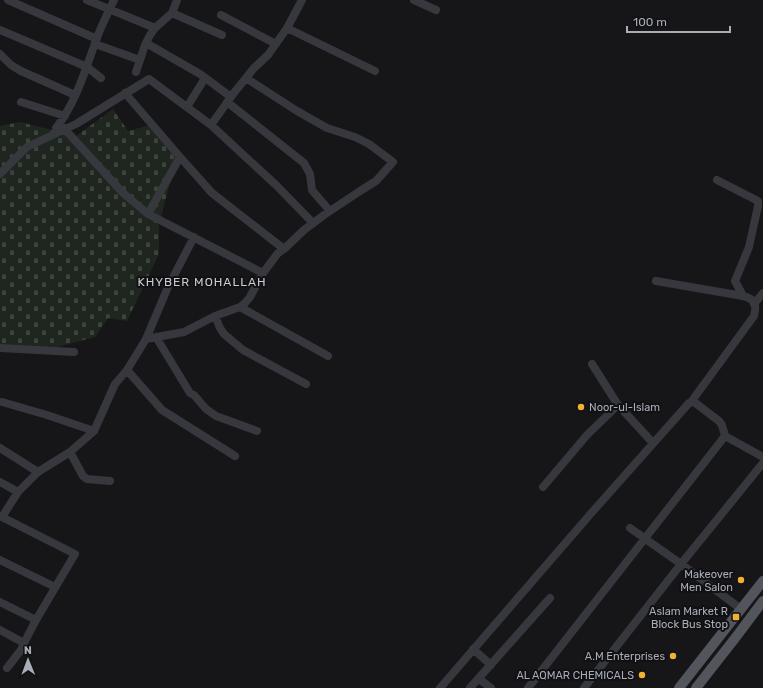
<svg xmlns="http://www.w3.org/2000/svg" width="763" height="688" font-family="Rubik,sans-serif">
<style>
.cemetery{fill:url(#cemetery-stones)}
.lines{fill:none;stroke-linecap:round;stroke-linejoin:round}
.minor{stroke:#37383d;stroke-width:8}
.major{stroke:#53555c;stroke-width:10}
.poi-dot{fill:#f2b134;stroke:#111113;stroke-width:1.5}
.labels{text-anchor:middle;stroke-width:4;stroke-linejoin:round;paint-order:stroke}
.poi-label{font-size:11px;fill:#a8adb8;stroke:#111113;text-anchor:end}
.neighbourhood-label{font-size:12px;letter-spacing:1px;fill:#c9ccd4;stroke:#111113}
</style>
<defs>
<pattern id="cemetery-stones" width="16" height="16" patternUnits="userSpaceOnUse"><rect width="16" height="16" fill="#1e261f"/><path d="M2 7V4a2 2 0 0 1 4 0v3zM10 15v-3a2 2 0 0 1 4 0v3z" fill="#3c433d"/></pattern>
</defs>
<rect width="100%" height="100%" fill="#161618"/>
<path class="cemetery" d="M113,109L128,131L150,125L176,159L159,225V254L127,321L108,318L95,337L57,347L0,345V126L20,122L76,136Z"/>
<g class="lines">
<path class="minor" d="M8,0L97,39
M87,0L155,28
M414,0L436,10
M172,13L222,35
M221,15L276,44
M287,28L375,71
M0,30L87,67L101,78
M146,43L200,74L231,97
M95,44L140,60
M0,54L11,65L21,71L75,95
M136,72L145,45L150,35L155,28L172,13L177,0
M125,93L180,157L212,193L284,249
M21,102L65,116
M227,102L304,163L310,174L312,190L317,196L330,211
M187,107L205,78
M60,124L123,193L148,214L263,273
M211,125L233,94L254,68L268,55L287,28L302,0
M56,128C75,104 84,74 94,46C99,30 107,15 114,0
M0,174L27,147L76,124L149,79L211,125L277,186L313,223
M717,180L756,200L758,201V206L749,247L735,281L743,296
M148,214L180,157
M656,281L743,296C755,299 757,305 754,316L691,402
M754,304L763,293
M240,307L328,356
M215,316L220,328L224,334L243,350L306,384
M156,337L190,393L194,395L206,409L216,416L257,431
M146,339L184,332L215,316L240,307L245,303L250,297L263,273L278,253L284,249L304,230L324,215L360,191L376,181L393,162L369,144L355,137L327,128L297,111L246,78
M0,348L74,352
M592,364L618,405L653,443
M127,370L162,410L235,456
M2,402L47,415L94,431
M0,448L38,472
M70,452L83,476L87,479L110,481
M0,482L18,492
M543,487L587,435L618,405
M0,516L75,554L36,620L24,643L21,650L7,668
M2,517L18,492L38,472L70,452L94,431L115,384L127,370L146,339L168,287L194,237
M630,528L681,564L741,609
M0,560L55,587
M0,602L36,620
M0,630L24,643
M473,649L491,665
M479,679L491,688
M440,688L594,510L689,403L694,402L719,421L722,425L725,436L763,457
M470,688L550,598
M528,688L725,436
M584,688L681,564L763,463"/>
<path class="major" d="M679,688L763,581
M696,688L736,637L763,601"/>
</g>
<g class="poi-dot">
<circle cx="581" cy="407" r="4"/>
<circle cx="741" cy="580" r="4"/>
<rect x="732" y="613" width="8" height="8" rx="2"/>
<circle cx="673" cy="656" r="4"/>
<circle cx="642" cy="675" r="4"/>
</g>
<g class="labels">
<g class="poi-label">
<text x="589" y="411" text-anchor="start">Noor-ul-Islam</text>
<text x="733" y="578">Makeover<tspan x="733" dy="13">Men Salon</tspan></text>
<text x="728" y="615">Aslam Market R<tspan x="728" dy="13">Block Bus Stop</tspan></text>
<text x="665" y="660">A.M Enterprises</text>
<text x="634" y="679">AL AQMAR CHEMICALS</text>
</g>
<g class="neighbourhood-label">
<text x="202" y="286">KHYBER MOHALLAH</text>
</g>
</g>
<g transform="translate(28 660) rotate(359)" stroke="#111113" stroke-width="3" paint-order="stroke">
<path d="M0-3L7 15L0 10L-7 15Z" fill="#a8adb8"/>
<text y="-6" font-size="11" font-weight="bold" text-anchor="middle" fill="#a8adb8">N</text>
</g>
<path d="M627 26v6h103v-6" fill="none" stroke="#a8adb8" stroke-width="2"/>
<text x="633" y="26" font-size="12" fill="#a8adb8" stroke="#111113" stroke-width="3" paint-order="stroke">100 m</text>
</svg>
